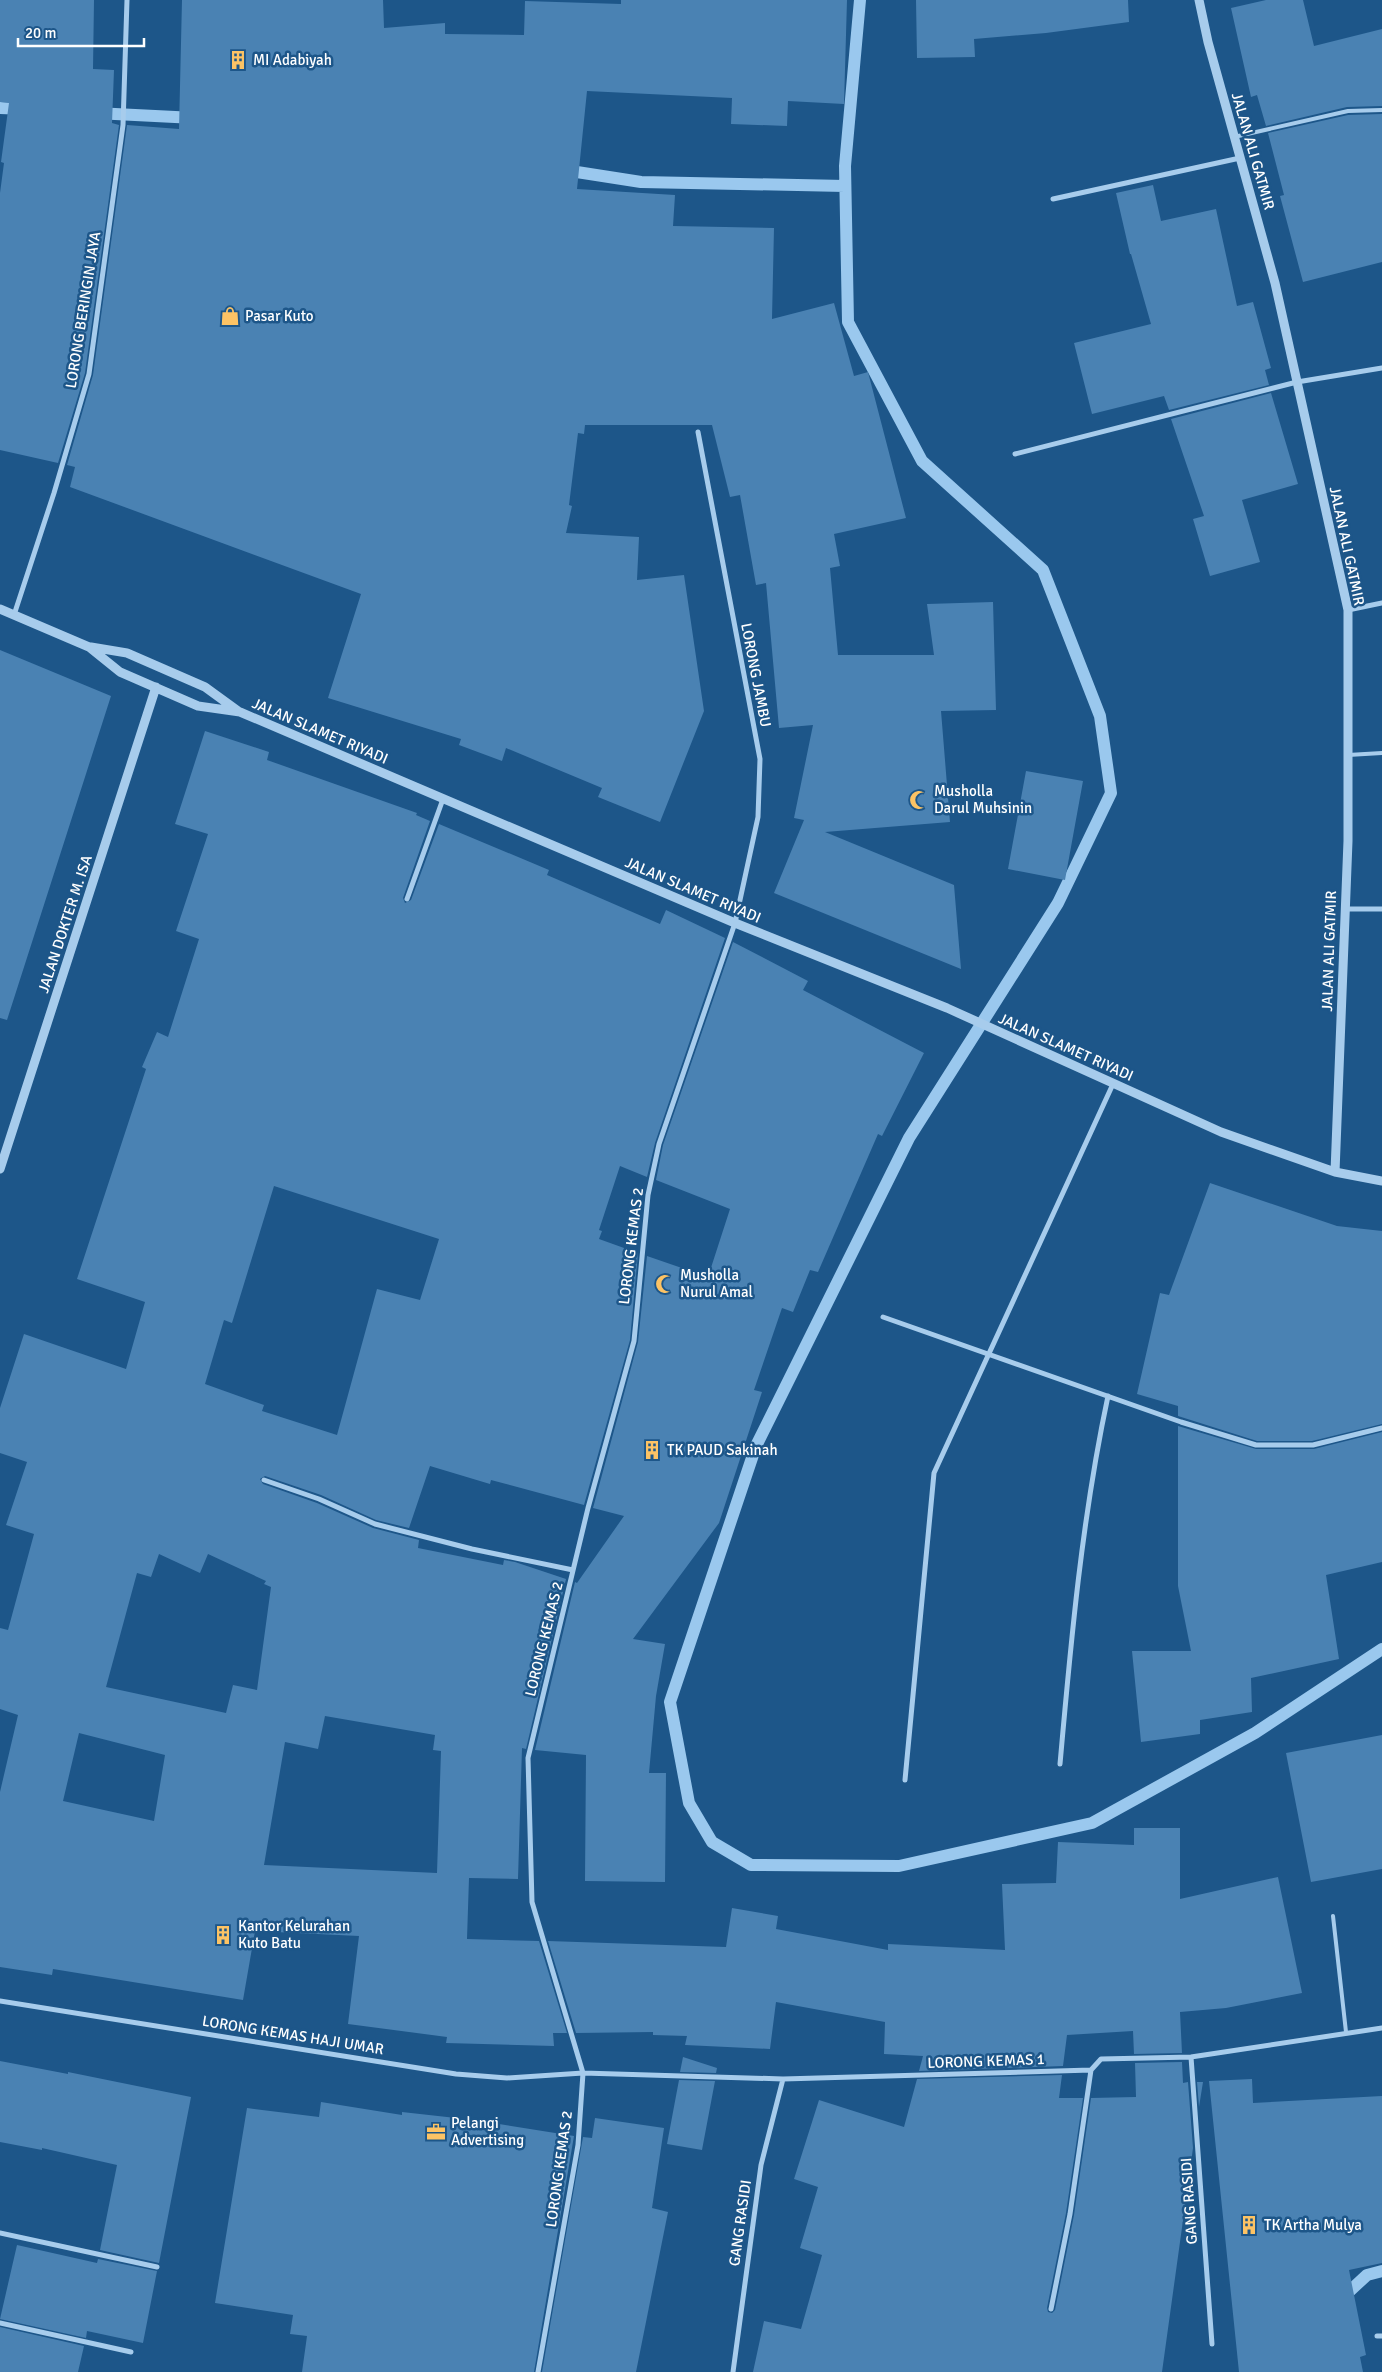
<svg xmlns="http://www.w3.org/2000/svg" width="1382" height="2372" font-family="Signika,sans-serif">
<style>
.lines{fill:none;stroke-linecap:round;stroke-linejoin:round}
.stream{stroke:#9ac8ee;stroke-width:12}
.building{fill:#4a82b3;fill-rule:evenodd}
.service{stroke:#a7ccec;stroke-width:4}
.minor{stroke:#a7ccec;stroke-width:5}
.tertiary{stroke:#a7ccec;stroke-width:9}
.labels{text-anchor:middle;stroke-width:5;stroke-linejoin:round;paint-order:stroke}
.poi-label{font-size:15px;fill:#fff;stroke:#1d5689;text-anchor:start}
.street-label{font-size:15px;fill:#fff;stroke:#1d5689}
</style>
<rect width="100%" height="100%" fill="#1d5689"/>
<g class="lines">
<path class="stream" d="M860,0L845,166L848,322L922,461L1043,570L1100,716L1111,793L1058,903L909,1138L756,1446L670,1702L689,1803L712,1842L751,1865L899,1866L1092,1823L1255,1733L1382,1649
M0,108L26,109
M95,113L195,118
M564,170L641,182L845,186
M1341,2299L1367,2275L1382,2271"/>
</g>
<path class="building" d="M0,0H94L93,69L114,70L112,123L119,125L85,373L58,463L0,450V193L4,163L1,162L9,103L0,102Z
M182,0H383L384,28L445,23V34L524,35L525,1L621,4V0H847L844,104L788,101L787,126L731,124L732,98L587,91L577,189L675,195L673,226L774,228L772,319L834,303L854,376L868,372L906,518L834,534L840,566L830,568L838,655H934L927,604L993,602L996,710L941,711L950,822L825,832L954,885L961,969L774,893L804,820L794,818L813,725L779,728L766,583L756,585L740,495L730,497L712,425H585L584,434L578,433L569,505L572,506L566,533L639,537L637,580L684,575L704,711L660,822L598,797L602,788L506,748L502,761L459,745L461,739L328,698L361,594L70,487L75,467L67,465L93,375L127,125L179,129Z
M916,0H1128L1129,22L1046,33L974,39L975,57L917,58Z
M1266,0H1303L1314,46L1382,29V106L1347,107L1266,126L1257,95L1251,97L1231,8Z
M1382,114V262L1303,282L1280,196L1284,195L1268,133L1348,115Z
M1153,185L1161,221L1216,209L1237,306L1253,302L1271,368L1265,370L1269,385L1169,410L1164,396L1092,414L1074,343L1151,324L1131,254H1130L1116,193Z
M1271,393L1298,484L1242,500L1260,562L1210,576L1193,519L1204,516L1171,419Z
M0,650L111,696L7,1020L0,1018Z
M205,731L269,752L267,760L417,813L416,815L430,821L403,898L405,903L411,900L439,824L549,870L547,875L660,924L666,910L725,938L655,1143L647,1177L620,1166L599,1230L602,1231L599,1239L638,1253L630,1340L584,1505L491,1480L490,1484L430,1466L409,1528L376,1520L321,1495L265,1476L260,1479L263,1484L317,1503L373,1528L419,1540L418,1548L503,1565L504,1560L515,1562L566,1579L526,1749L522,1748L518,1879L469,1878L467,1939L539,1941L567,2033H553L554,2046L446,2043L447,2037L348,2024L359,1936L255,1931L243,2000L53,1969L52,1975L0,1967V1792L18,1715L0,1709V1628L8,1630L34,1534L6,1525L27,1462L0,1453V1408L24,1334L126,1369L145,1302L77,1279L146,1069L142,1067L157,1032L168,1037L199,939L176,931L208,834L175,824ZM274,1186L439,1239L420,1300L377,1289L337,1435L262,1411L264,1405L205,1384L224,1320L232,1323ZM159,1554L200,1573L208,1554L266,1581L264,1584L271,1587L257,1690L233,1685L226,1713L106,1687L137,1573L151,1577ZM325,1716L435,1735L433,1750L441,1751L437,1873L264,1865L285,1742L318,1749ZM79,1733L165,1755L154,1821L63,1801Z
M1026,771L1083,781L1065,880L1008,869Z
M733,942L808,981L803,990L924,1053L882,1136L878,1134L818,1272L810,1270L793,1312L782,1308L754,1390L762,1392L719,1523L633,1639L665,1644L656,1696L649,1773H666L665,1882L585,1881L586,1755L535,1750L575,1582L577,1583L624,1516L593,1508L638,1342L647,1256L708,1277L730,1209L656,1180L663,1145Z
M1210,1183L1337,1226L1382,1231V1424L1312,1441H1257L1178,1416V1406L1137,1394L1160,1293L1169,1295Z
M1178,1426L1256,1449H1314L1382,1432V1562L1326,1575L1339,1659L1251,1678L1252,1712L1200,1720V1734L1141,1742L1132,1651H1191L1178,1586Z
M1382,1735V1869L1311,1882L1286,1753Z
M1134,1828H1180V1899L1278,1877L1302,1993L1226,2008L1180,2012L1182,2053L1134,2054L1133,2031L1067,2035L1063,2066L919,2071L923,2056L884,2054L885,2022L776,2002L770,2049L685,2045L687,2036L653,2035V2032L576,2033L548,1941L726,1947L732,1908L778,1916L776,1929L888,1950V1944L1005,1950L1002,1884L1056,1883L1058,1842L1134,1845Z
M683,2057L717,2068L716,2073L680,2072Z
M0,2061L68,2074V2072L191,2097L159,2263L100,2250L117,2165L42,2148V2150L0,2142Z
M1182,2062L1183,2083L1188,2082L1193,2148L1162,2372H753L764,2321L801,2329L822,2255L800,2248L818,2187L794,2179L819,2100L904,2127L917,2079L1062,2075L1059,2098H1083L1066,2213L1047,2308L1048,2312L1052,2313L1055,2310L1074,2215L1091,2098L1136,2097L1135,2063Z
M1252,2079L1253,2103L1382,2096V2263L1349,2270L1366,2355L1360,2357L1363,2372H1239L1209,2081Z
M679,2080L715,2081L702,2150L667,2144Z
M1197,2082H1203L1199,2107Z
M321,2102L402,2115V2112L474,2120L574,2136L534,2372H302L307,2336L290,2334L293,2315L215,2303L247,2108L319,2117Z
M595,2118L664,2128L652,2208L668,2212L636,2372H542L583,2137L592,2138Z
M17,2245L97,2263L98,2259L157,2271L143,2343L87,2331L86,2338L0,2319Z
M0,2327L84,2346L78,2372H0Z"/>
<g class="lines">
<path class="service" d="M1234,137L1348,111L1382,110
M1348,755L1382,753
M1333,1916L1346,2032"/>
<path class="minor" d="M1053,199L1240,158
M1015,454L1297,382L1382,368
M1348,610L1382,603
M14,615L54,493L89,374L123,125L127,0
M407,899L443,799
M1344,909H1382
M883,1317L1181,1422L1256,1445H1313L1382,1428
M264,1480L319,1499L375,1524L472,1549L573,1570
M1060,1764C1071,1640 1082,1518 1108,1396
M905,1780L934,1473L1113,1084
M0,2001L456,2074L507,2078L583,2073L783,2079L1091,2070L1101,2059L1191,2057L1382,2028
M1191,2057L1212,2344
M0,2233L157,2267
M1051,2309L1070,2214L1091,2070
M0,2323L131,2352
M1377,2336H1382
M538,2372L578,2145L583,2073L532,1902L528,1758L588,1508L634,1341L648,1195L659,1144L735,923L758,817L760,759L698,432
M733,2372L761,2165L783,2079"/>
<path class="tertiary" d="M1199,0L1208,42L1275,283L1348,610V841L1335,1172
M0,609L89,647L120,672L198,706L240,712L735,923L947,1008L1221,1132L1335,1172L1382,1181
M91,647L127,653L205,687L238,711
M0,1169L156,687"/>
</g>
<defs>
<g id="building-bare" transform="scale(1.5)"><path d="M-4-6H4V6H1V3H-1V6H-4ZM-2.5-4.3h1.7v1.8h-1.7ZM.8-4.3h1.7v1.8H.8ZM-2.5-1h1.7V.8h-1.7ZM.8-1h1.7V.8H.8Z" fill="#fcc365" stroke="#1d5689" stroke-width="2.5" paint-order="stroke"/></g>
<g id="shop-bare" transform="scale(1.5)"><path d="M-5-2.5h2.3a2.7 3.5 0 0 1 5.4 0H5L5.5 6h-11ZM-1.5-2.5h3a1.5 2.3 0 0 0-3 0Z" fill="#fcc365" stroke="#1d5689" stroke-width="2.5" paint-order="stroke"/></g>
<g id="mosque-bare" transform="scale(1.5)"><path d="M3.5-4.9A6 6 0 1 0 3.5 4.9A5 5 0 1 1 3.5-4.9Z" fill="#fcc365" stroke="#1d5689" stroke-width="2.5" paint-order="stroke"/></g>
<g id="office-bare" transform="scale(1.5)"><path d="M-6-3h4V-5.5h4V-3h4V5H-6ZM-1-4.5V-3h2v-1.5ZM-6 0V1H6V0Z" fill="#fcc365" stroke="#1d5689" stroke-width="2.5" paint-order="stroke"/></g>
</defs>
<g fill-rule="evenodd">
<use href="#building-bare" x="238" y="60"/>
<use href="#shop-bare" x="230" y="316"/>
<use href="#mosque-bare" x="919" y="800"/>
<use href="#mosque-bare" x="665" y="1284"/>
<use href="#building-bare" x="652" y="1450"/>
<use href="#building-bare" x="223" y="1935"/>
<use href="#office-bare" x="436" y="2132"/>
<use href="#building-bare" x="1249" y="2225"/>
</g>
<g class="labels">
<g class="poi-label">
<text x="253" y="65">MI Adabiyah</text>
<text x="245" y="321">Pasar Kuto</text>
<text x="934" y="796">Musholla<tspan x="934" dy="17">Darul Muhsinin</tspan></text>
<text x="680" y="1280">Musholla<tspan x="680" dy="17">Nurul Amal</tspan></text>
<text x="667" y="1455">TK PAUD Sakinah</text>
<text x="238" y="1931">Kantor Kelurahan<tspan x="238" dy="17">Kuto Batu</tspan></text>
<text x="451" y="2128">Pelangi<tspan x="451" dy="17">Advertising</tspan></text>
<text x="1264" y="2230">TK Artha Mulya</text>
</g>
<g class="street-label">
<text transform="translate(1253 151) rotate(74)" y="5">JALAN ALI GATMIR</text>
<text transform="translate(83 310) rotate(-81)" y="5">LORONG BERINGIN JAYA</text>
<text transform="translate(1347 546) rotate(78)" y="5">JALAN ALI GATMIR</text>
<text transform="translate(756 675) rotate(79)" y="5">LORONG JAMBU</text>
<text transform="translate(320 731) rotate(23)" y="5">JALAN SLAMET RIYADI</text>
<text transform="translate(693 890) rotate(23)" y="5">JALAN SLAMET RIYADI</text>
<text transform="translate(65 924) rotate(-72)" y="5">JALAN DOKTER M. ISA</text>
<text transform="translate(1329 951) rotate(-88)" y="5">JALAN ALI GATMIR</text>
<text transform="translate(1066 1047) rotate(24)" y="5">JALAN SLAMET RIYADI</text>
<text transform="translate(631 1246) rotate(-83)" y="5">LORONG KEMAS 2</text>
<text transform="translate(544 1639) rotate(-76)" y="5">LORONG KEMAS 2</text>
<text transform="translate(293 2035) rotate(9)" y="5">LORONG KEMAS HAJI UMAR</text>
<text transform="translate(986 2061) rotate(-2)" y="5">LORONG KEMAS 1</text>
<text transform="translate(559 2169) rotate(-82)" y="5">LORONG KEMAS 2</text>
<text transform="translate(1189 2201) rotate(-94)" y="5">GANG RASIDI</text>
<text transform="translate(740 2223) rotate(-82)" y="5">GANG RASIDI</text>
</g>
</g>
<path d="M18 38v8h126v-8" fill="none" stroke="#ffffff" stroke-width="2.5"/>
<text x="25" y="38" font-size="15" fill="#ffffff" stroke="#1d5689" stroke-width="4" paint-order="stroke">20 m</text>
</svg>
